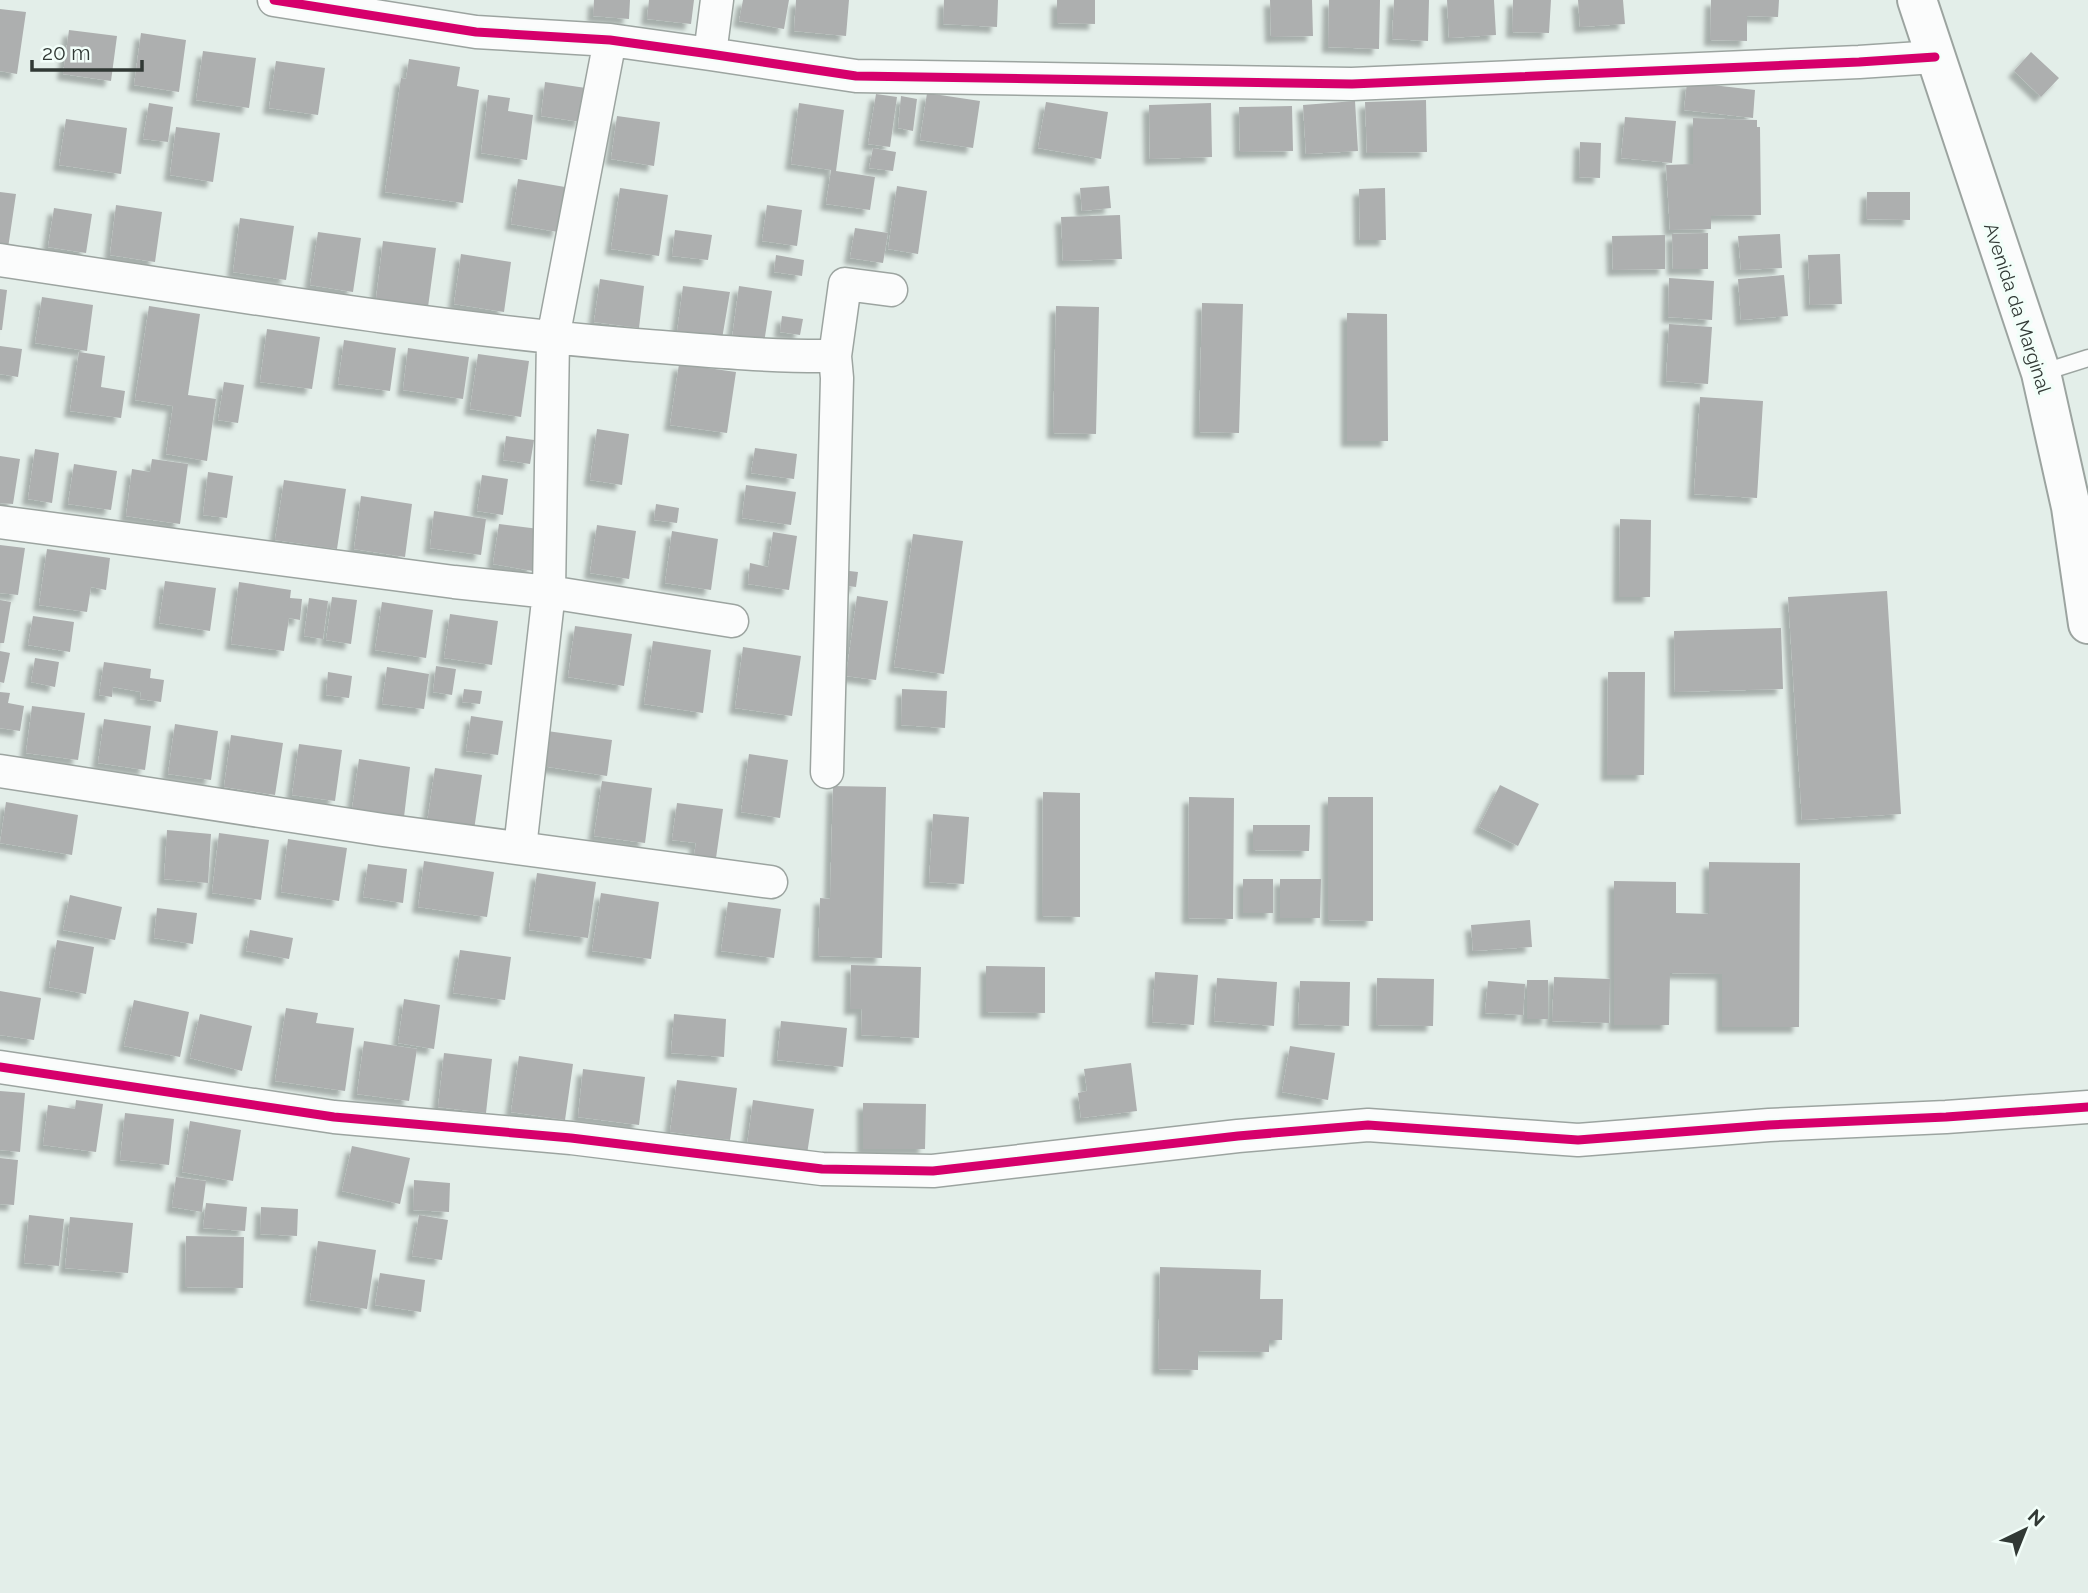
<svg xmlns="http://www.w3.org/2000/svg" width="2088" height="1593" font-family="Raleway,sans-serif">
<style>
.building{fill:#adafaf;filter:url(#shadow)}
.lines{fill:none;stroke-linecap:round;stroke-linejoin:round}
.service-casing{stroke:#9ca4a0;stroke-width:19}
.minor-casing{stroke:#9ca4a0;stroke-width:35}
.secondary-casing{stroke:#9ca4a0;stroke-width:42}
.service{stroke:#fbfcfc;stroke-width:16}
.minor{stroke:#fbfcfc;stroke-width:32}
.secondary{stroke:#fbfcfc;stroke-width:38}
.cycleway-casing{stroke:#f2fef9;stroke-width:13}
.cycleway{stroke:#d6006c;stroke-width:9}
.labels{text-anchor:middle;stroke-width:7;stroke-linejoin:round;paint-order:stroke}
.street-label{font-size:19px;fill:#313935;stroke:#f2fef9}
</style>
<defs>
<filter id="shadow"><feDropShadow dx="-6" dy="6" stdDeviation="2" flood-color="#0004"/></filter>
</defs>
<rect width="100%" height="100%" fill="#e3eee9"/>
<path class="building" d="M594,0H630L629,19L593,16Z
M649,0H694L691,24L647,19Z
M743,0H789L784,29L739,21Z
M796,0H849L846,36L794,31Z
M944,0H998L997,27L943,24Z
M1057,0H1095V24L1057,23Z
M1270,0H1312L1313,36L1271,37Z
M1329,0H1380L1379,49L1328,47Z
M1394,0H1429L1428,41L1392,39Z
M1447,0H1494L1496,35L1449,38Z
M1513,0H1551L1549,33L1512,32Z
M1578,0H1623L1625,24L1580,27Z
M1711,0H1779L1778,17L1747,16V41L1710,40Z
M0,9L26,12L17,74L0,71Z
M69,30L117,36L111,81L63,74Z
M141,33L186,40L179,92L134,85Z
M203,51L256,58L249,108L196,100Z
M2031,52L2059,78L2041,97L2014,71Z
M409,59L460,67L457,86L479,90L463,203L385,192L401,78L406,79Z
M276,61L325,68L318,115L269,108Z
M545,82L586,88L581,122L541,116Z
M1687,82L1755,90L1753,118L1684,110Z
M927,93L980,101L973,148L920,140Z
M876,94L897,97L890,147L868,144Z
M488,95L510,98L508,111L533,115L527,160L481,153Z
M901,96L917,99L913,131L898,128Z
M1426,100L1427,152L1367,153L1365,102Z
M1355,101L1358,151L1306,154L1303,105Z
M1046,102L1108,112L1101,159L1038,148Z
M149,103L173,107L168,142L143,139Z
M799,103L844,110L836,171L875,177L870,210L826,204L831,170L791,164Z
M1211,103L1212,157L1150,159L1149,105Z
M1292,106L1293,151L1240,152L1239,107Z
M617,116L660,122L654,166L611,159Z
M1625,117L1676,121L1672,163L1621,158Z
M1693,118L1757,120V127H1760L1761,215L1711,216V229L1670,230L1666,165L1693,164Z
M66,119L127,128L121,174L59,165Z
M176,127L220,133L213,182L170,175Z
M1580,142L1601,143L1600,178L1579,177Z
M873,148L896,152L893,171L869,168Z
M518,179L565,187L558,232L511,224Z
M897,186L927,191L918,254L888,249Z
M1109,186L1111,208L1082,211L1080,188Z
M620,188L668,195L659,256L611,249Z
M1385,188L1386,240H1360L1359,189Z
M0,192L16,194L8,248L0,247Z
M1867,192H1910V220L1866,219Z
M116,205L162,212L155,262L110,255Z
M767,205L802,210L797,246L762,241Z
M54,208L92,214L86,253L48,247Z
M1120,215L1122,259L1063,261L1061,217Z
M240,218L294,226L286,280L233,272Z
M855,228L888,233L883,263L850,258Z
M675,230L712,235L708,260L672,256Z
M318,232L361,238L353,292L310,285Z
M1708,233V269H1673L1672,234Z
M1780,234L1782,268L1741,270L1738,236Z
M1665,235V269L1613,270L1612,236Z
M383,241L436,248L428,307L376,299Z
M461,254L511,262L504,312L454,304Z
M1840,254L1842,304L1810,305L1808,255Z
M776,255L804,260L802,276L774,272Z
M1784,275L1788,316L1741,320L1738,279Z
M1669,278L1714,281L1712,320L1668,317Z
M600,279L644,286L639,328L594,322Z
M683,286L730,292L722,339L677,332Z
M739,286L772,291L764,343L732,338Z
M0,289L7,290L2,330H0Z
M42,297L93,305L87,351L35,343Z
M1202,303L1243,304L1239,433L1199,432Z
M149,306L200,314L188,395L216,399L207,461L166,454L173,406L135,400Z
M1056,306L1099,307L1096,434L1053,433Z
M1347,313L1387,314L1388,441H1347Z
M782,316L803,319L800,335L780,332Z
M1669,324L1712,327L1708,384L1666,381Z
M267,329L320,337L312,389L260,382Z
M344,340L396,348L390,391L338,384Z
M0,346L22,349L18,377L0,374Z
M408,348L469,357L463,399L403,390Z
M79,352L105,356L101,387L125,391L121,418L70,411Z
M478,354L529,361L521,417L470,409Z
M679,364L736,372L727,433L670,425Z
M224,382L244,385L238,423L218,420Z
M1700,397L1763,401L1757,498L1694,494Z
M597,429L629,434L622,485L590,480Z
M506,436L534,440L530,464L503,460Z
M755,448L797,454L794,479L751,473Z
M35,449L59,453L52,503L28,499Z
M0,456L20,459L13,504L0,503Z
M152,459L188,464L180,524L126,516L132,469L150,472Z
M74,464L117,471L111,510L68,504Z
M208,472L233,476L227,518L203,515Z
M482,475L508,479L503,515L477,511Z
M284,480L346,489L337,549L275,540Z
M746,485L796,492L791,525L742,518Z
M361,496L412,504L405,557L354,549Z
M656,504L679,508L677,523L654,520Z
M434,511L486,519L481,555L430,548Z
M1620,519L1651,520L1650,597H1619Z
M499,524L539,529L533,571L493,564Z
M597,525L636,531L629,579L590,573Z
M672,531L718,539L711,590L665,583Z
M773,532L797,536L789,590L748,584L750,563L768,567Z
M913,534L963,541L944,674L894,667Z
M0,545L25,548L18,595L0,593Z
M47,549L110,558L106,590L91,587L87,612L39,605Z
M841,570L858,572L856,587L840,585Z
M165,581L216,588L210,631L159,623Z
M239,582L291,590L290,598L302,599L300,620L289,618L284,651L231,644Z
M1887,591L1901,814L1802,820L1788,597Z
M857,596L888,601L876,680L846,676Z
M332,597L357,600L351,644L326,640Z
M309,598L328,601L323,639L304,636Z
M0,600L11,602L4,643H0Z
M382,602L433,610L426,658L375,650Z
M450,614L498,621L492,665L444,658Z
M33,616L74,622L70,652L28,645Z
M575,626L632,634L624,686L568,677Z
M1781,628L1783,689L1675,692L1674,631Z
M653,641L711,650L703,713L644,704Z
M743,647L801,656L792,716L735,708Z
M0,651L10,653L4,683L0,682Z
M35,658L59,662L55,687L31,682Z
M104,662L151,669L150,678L164,680L161,702L140,699L141,692L113,687L112,697L99,695Z
M436,666L456,669L452,695L433,692Z
M387,667L429,674L424,709L382,704Z
M328,672L352,676L349,698L326,695Z
M1608,672H1645L1644,775H1607Z
M464,689L482,691L480,704L462,702Z
M902,689L947,691L945,728L901,725Z
M0,692L10,693L8,703L24,706L20,731L0,728Z
M32,706L85,713L78,760L26,753Z
M471,716L503,721L498,755L466,751Z
M104,719L151,726L145,770L98,763Z
M175,724L218,731L211,780L168,774Z
M547,731L612,740L607,776L542,766Z
M231,735L283,743L275,795L224,787Z
M299,744L342,750L335,801L292,795Z
M749,754L788,760L780,818L741,812Z
M359,759L410,767L404,817L352,809Z
M435,768L482,775L474,830L427,823Z
M602,781L652,788L645,843L594,836Z
M1500,785L1539,804L1518,846L1479,827Z
M833,786L886,787L882,958L818,956L820,898L830,899Z
M1043,792L1080,793V917L1042,916Z
M1189,797L1234,798L1233,919L1188,918Z
M1328,797H1373V921L1328,920Z
M6,802L78,815L72,855L0,843Z
M677,803L723,809L716,858L694,855L696,843L672,840Z
M933,814L969,817L964,884L929,882Z
M1253,825H1310L1309,851L1253,850Z
M167,830L211,834L208,883L164,879Z
M219,833L269,840L261,900L212,893Z
M288,839L347,848L339,901L281,892Z
M424,861L494,872L487,917L418,907Z
M1709,862L1800,863L1799,1027H1722V974L1670,973L1669,1025H1614V881L1676,882V913L1709,914Z
M368,864L407,869L403,903L363,897Z
M537,873L596,882L588,938L529,930Z
M1243,879H1273V913H1243Z
M1280,879H1321L1320,918H1280Z
M601,893L659,902L651,959L592,951Z
M70,895L122,907L115,940L63,930Z
M728,902L781,909L774,958L721,951Z
M157,908L197,913L193,944L154,938Z
M1530,920L1532,947L1473,951L1471,925Z
M250,930L293,938L289,959L246,951Z
M57,940L94,947L86,994L49,987Z
M460,950L511,957L505,1000L453,993Z
M851,965L921,967L919,1038L861,1035L862,1009H850Z
M986,966L1045,967V1013L986,1012Z
M1155,972L1198,975L1194,1025L1152,1022Z
M1554,977L1610,979L1609,1023L1552,1021Z
M1217,978L1277,982L1274,1026L1214,1021Z
M1377,978L1434,979L1433,1026L1376,1025Z
M1527,980H1548V1019H1527Z
M1300,981L1350,982L1349,1026L1298,1024Z
M1488,981L1525,984L1523,1015L1485,1013Z
M0,991L41,998L34,1040L0,1035Z
M404,999L440,1005L434,1049L398,1043Z
M134,1000L189,1012L180,1057L124,1046Z
M286,1008L318,1013L316,1023L354,1028L345,1091L275,1081Z
M200,1014L252,1026L242,1071L190,1058Z
M674,1014L726,1019L724,1057L671,1053Z
M781,1021L847,1028L843,1067L777,1060Z
M364,1041L417,1049L409,1101L357,1094Z
M1290,1046L1335,1053L1328,1100L1282,1092Z
M444,1053L492,1059L486,1113L438,1107Z
M519,1056L573,1064L565,1120L511,1112Z
M1131,1063L1137,1111L1081,1118L1078,1093L1087,1091L1084,1069Z
M583,1069L645,1077L639,1125L578,1117Z
M677,1080L737,1088L730,1140L670,1132Z
M0,1091L25,1093L20,1152L0,1150Z
M76,1100L103,1104L96,1152L43,1145L48,1105L75,1109Z
M753,1100L814,1109L807,1154L747,1145Z
M863,1103L926,1104L925,1149H863Z
M125,1113L174,1119L169,1165L120,1160Z
M190,1121L241,1130L233,1181L182,1172Z
M352,1146L410,1158L400,1204L342,1191Z
M0,1158L18,1160L14,1205L0,1204Z
M176,1177L206,1181L202,1212L172,1207Z
M414,1180L450,1183L449,1212L413,1210Z
M206,1203L247,1207L245,1231L203,1228Z
M261,1207L298,1209L297,1236L260,1234Z
M29,1215L64,1219L59,1266L24,1263Z
M419,1215L448,1220L442,1260L412,1256Z
M70,1217L133,1223L128,1273L65,1268Z
M186,1236L244,1237L243,1288L185,1287Z
M318,1241L376,1250L367,1309L310,1300Z
M1160,1267L1261,1270L1260,1299H1283L1282,1340H1269V1352L1198,1351V1370L1158,1369Z
M380,1273L425,1280L421,1312L375,1305Z"/>
<g class="lines">
<g class="service-casing">
<path id="service" d="M2041,373L2088,358"/>
</g>
<g class="minor-casing">
<path id="minor" d="M274,0L476,32L610,40L710,54L856,76L1352,84L1859,62L1935,57
M710,54L717,0
M0,260C211,291 422,327 635,345C701,350 768,357 835,356
M0,522L454,582L549,592L732,621
M0,771L383,830L771,882
M827,772L837,378L835,356L845,284L891,290
M520,848L549,592L553,338L610,40
M0,1067L334,1117L571,1138L822,1169L933,1171L1238,1136L1368,1125L1578,1140L1769,1125L1946,1117L2088,1107"/>
</g>
<g class="secondary-casing">
<path id="secondary" d="M1917,0L2041,373L2071,507L2088,624"/>
</g>
<use href="#service" class="service"/>
<use href="#minor" class="minor"/>
<use href="#secondary" class="secondary"/>
<g class="cycleway-casing">
<path id="cycleway" d="M274,0L476,32L610,40L710,54L856,76L1352,84L1859,62L1935,57
M0,1067L334,1117L571,1138L822,1169L933,1171L1238,1136L1368,1125L1578,1140L1769,1125L1946,1117L2088,1107"/>
</g>
<use href="#cycleway" class="cycleway"/>
</g>
<g class="labels">
<g class="street-label">
<text transform="translate(2018 308) rotate(72)" y="7">Avenida da Marginal</text>
</g>
</g>
<g transform="translate(2025 1530) rotate(43)" stroke="#f2fef9" stroke-width="5" paint-order="stroke">
<path d="M0-5L12 26L0 18L-12 26Z" fill="#313935"/>
<text y="-10" font-size="19" font-weight="bold" text-anchor="middle" fill="#313935">N</text>
</g>
<path d="M32 60v10h110v-10" fill="none" stroke="#313935" stroke-width="3.5"/>
<text x="42" y="60" font-size="21" fill="#313935" stroke="#f2fef9" stroke-width="5" paint-order="stroke">20 m</text>
</svg>
